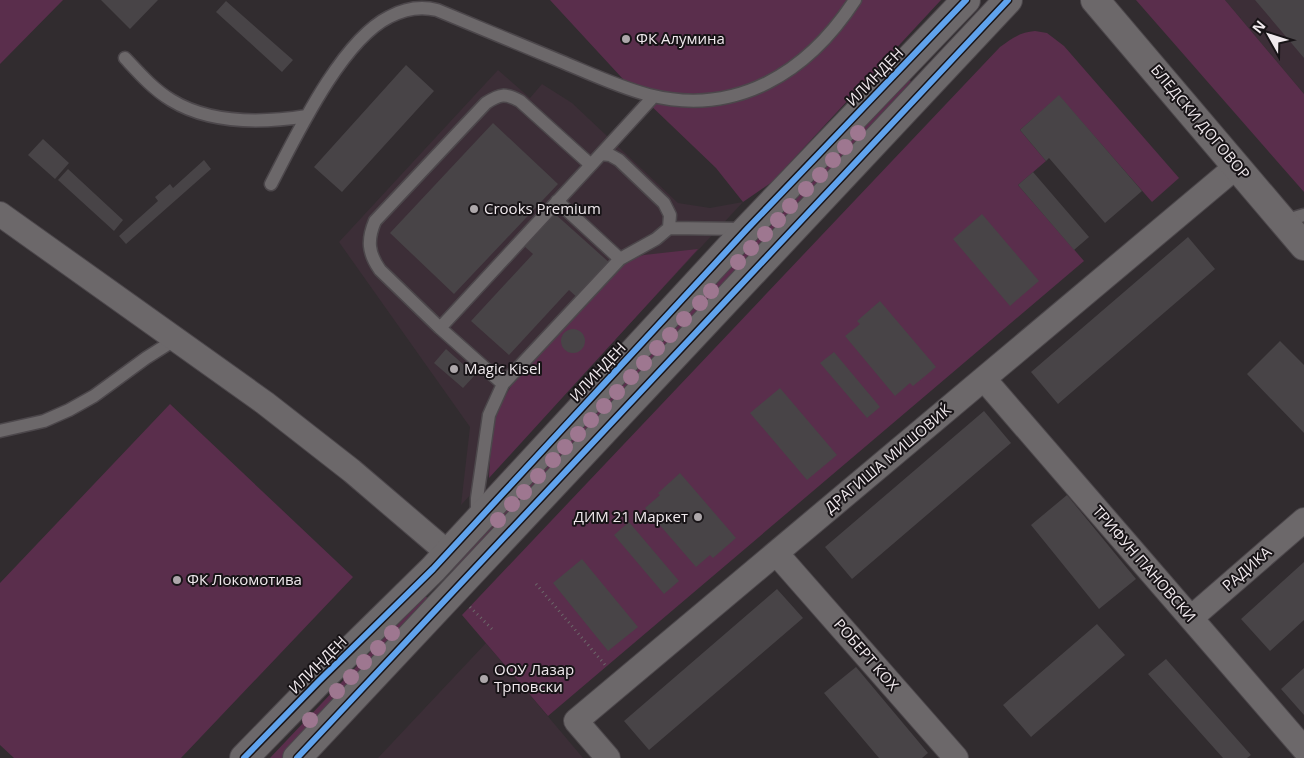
<svg xmlns="http://www.w3.org/2000/svg" width="1304" height="758" font-family="'Open Sans',sans-serif">
<style>
.built{fill:#3c2e37}
.green{fill:#5a2e4c}
.building{fill:#484447}
.lines{fill:none;stroke-linecap:round;stroke-linejoin:round}
.service-casing{stroke:#4c474b;stroke-width:15}
.minor-casing{stroke:#4c474b;stroke-width:26}
.tertiary-casing{stroke:#4c474b;stroke-width:30}
.path{stroke:#6c686a;stroke-width:3;stroke-dasharray:1 4;stroke-linecap:butt}
.service{stroke:#6c686a;stroke-width:12}
.minor{stroke:#6c686a;stroke-width:24}
.tertiary{stroke:#6c686a;stroke-width:28}
.cycleway-casing{stroke:#181417;stroke-width:9}
.cycleway{stroke:#60a3ed;stroke-width:6}
.tree{fill:#9e7790}
.poi-dot{fill:#ada7aa;stroke:#181417;stroke-width:2}
.labels{text-anchor:middle;stroke-width:4;stroke-linejoin:round;paint-order:stroke}
.poi-label{font-size:15px;fill:#f0e9ed;stroke:#181417;text-anchor:start}
.street-label{font-size:15px;fill:#f0e9ed;stroke:#181417}
</style>
<rect width="100%" height="100%" fill="#312c2f"/>
<path class="built" d="M1225,0H1304V94Z
M498,70L530,98L542,84L572,103L678,203L710,208L743,202L461,505L470,427L339,242Z
M486,643L583,758H378Z"/>
<path class="green" d="M0,0H63L0,64Z
M550,0H941L772,182L743,202L716,168L622,78Z
M1136,0H1225L1304,94V192Z
M1035,31L1047,33L1064,46L1179,178L1152,202L1059,96L1020,130L1046,161L1018,185L1084,261L548,716L462,615L1000,47C1012,38 1021,32 1035,31Z
M906,78L911,81L882,117L456,573L450,568Z
M698,249L489,478L492,425L501,403L513,383L629,260L644,255Z
M170,404L353,577L181,758H14L0,745V583Z
M424,595L431,601L283,758H270Z"/>
<path class="building" d="M101,0H158L130,29Z
M1255,0H1304V58Z
M226,1L293,60L282,72L216,12Z
M406,65L434,91L342,192L314,167Z
M1059,95L1142,191L1105,223L1049,158L1046,161L1020,130Z
M493,123L558,184L454,294L390,233Z
M43,139L69,163L55,179L28,155Z
M204,160L211,169L126,244L119,236L158,201L155,197L170,184L173,188Z
M68,169L123,220L114,231L58,180Z
M1033,172L1089,237L1074,250L1018,185Z
M554,213L612,265L580,300L569,290L509,355L471,321L533,254L524,246Z
M982,214L1039,281L1010,306L953,239Z
M1188,237L1215,269L1058,404L1031,372Z
M880,301L936,367L913,386L910,383L895,396L845,336L860,324L857,321Z
M561 341a12 12 0 1 1 24 0a12 12 0 1 1-24 0Z
M1280,341L1304,365V433L1247,374Z
M446,349L475,375L463,388L434,363Z
M834,352L880,407L867,418L820,363Z
M780,388L837,455L807,480L750,413Z
M984,411L1011,443L852,579L825,547Z
M680,473L736,538L713,558L710,555L696,567L645,508L660,495L658,493Z
M1067,495L1136,579L1099,609L1031,525Z
M629,522L679,581L664,594L614,535Z
M582,559L638,627L608,651L553,583Z
M1304,562V620L1270,651L1241,619Z
M777,589L803,618L649,750L624,721Z
M1097,624L1125,655L1031,737L1003,705Z
M1166,659L1251,755L1247,758H1223L1148,674Z
M856,667L928,753L922,758H879L824,693Z
M1304,668V715L1281,689Z"/>
<g class="lines">
<g class="service-casing">
<path id="service" d="M125,58C139,73 153,89 171,100C210,124 263,123 307,116
M601,154L654,96
M271,184C296,136 341,41 389,17C404,9 421,6 437,10C478,27 519,44 560,61C589,73 618,87 649,95C737,117 808,72 855,0
M557,201L620,259
M1284,221L1304,215
M440,328L591,165
M503,384L440,328L380,270C368,253 367,240 375,221L486,103C500,94 505,93 520,101L591,165L601,154L610,155L619,160L664,203L670,215L669,228
M0,431L44,421L69,410L94,396L146,358L176,339
M477,517V498L489,415L503,384L620,259L656,239L669,228L745,229"/>
</g>
<g class="minor-casing">
<path id="minor" d="M0,214L265,403L352,471L448,553
M984,379L1304,749
M776,553L956,758
M1191,618L1304,520
M608,758L576,721L1237,166"/>
</g>
<g class="tertiary-casing">
<path id="tertiary" d="M1095,0L1304,246
M244,758L319,681L433,569L747,229L966,0
M297,758L1008,0"/>
</g>
<path class="path" d="M536,584L606,666
M470,607L493,630"/>
<use href="#service" class="service"/>
<use href="#minor" class="minor"/>
<use href="#tertiary" class="tertiary"/>
<g class="cycleway-casing">
<path id="cycleway" d="M244,758L319,681L433,569L747,229L966,0
M297,758L1008,0"/>
</g>
<use href="#cycleway" class="cycleway"/>
</g>
<g class="tree">
<circle cx="858" cy="133" r="8"/>
<circle cx="845" cy="147" r="8"/>
<circle cx="833" cy="160" r="8"/>
<circle cx="820" cy="175" r="8"/>
<circle cx="806" cy="189" r="8"/>
<circle cx="790" cy="206" r="8"/>
<circle cx="778" cy="220" r="8"/>
<circle cx="765" cy="234" r="8"/>
<circle cx="751" cy="248" r="8"/>
<circle cx="738" cy="262" r="8"/>
<circle cx="711" cy="291" r="8"/>
<circle cx="700" cy="303" r="8"/>
<circle cx="684" cy="319" r="8"/>
<circle cx="670" cy="335" r="8"/>
<circle cx="657" cy="348" r="8"/>
<circle cx="644" cy="363" r="8"/>
<circle cx="631" cy="377" r="8"/>
<circle cx="617" cy="392" r="8"/>
<circle cx="604" cy="406" r="8"/>
<circle cx="591" cy="420" r="8"/>
<circle cx="578" cy="434" r="8"/>
<circle cx="565" cy="447" r="8"/>
<circle cx="553" cy="460" r="8"/>
<circle cx="538" cy="476" r="8"/>
<circle cx="524" cy="492" r="8"/>
<circle cx="512" cy="504" r="8"/>
<circle cx="498" cy="520" r="8"/>
<circle cx="392" cy="633" r="8"/>
<circle cx="378" cy="648" r="8"/>
<circle cx="364" cy="662" r="8"/>
<circle cx="351" cy="677" r="8"/>
<circle cx="337" cy="691" r="8"/>
<circle cx="310" cy="720" r="8"/>
</g>
<g class="poi-dot">
<circle cx="626" cy="39" r="5"/>
<circle cx="474" cy="209" r="5"/>
<circle cx="454" cy="369" r="5"/>
<circle cx="698" cy="517" r="5"/>
<circle cx="177" cy="580" r="5"/>
<circle cx="484" cy="679" r="5"/>
</g>
<g class="labels">
<g class="poi-label">
<text x="636" y="44">ФК Алумина</text>
<text x="484" y="214">Crooks Premium</text>
<text x="464" y="374">Magic Kisel</text>
<text x="688" y="522" text-anchor="end">ДИМ 21 Маркет</text>
<text x="187" y="585">ФК Локомотива</text>
<text x="494" y="675">ООУ Лазар<tspan x="494" dy="17">Трповски</tspan></text>
</g>
<g class="street-label">
<text transform="translate(875 77) rotate(-46)" y="5">ИЛИНДЕН</text>
<text transform="translate(1200 122) rotate(50)" y="5">БЛЕДСКИ ДОГОВОР</text>
<text transform="translate(598 372) rotate(-47)" y="5">ИЛИНДЕН</text>
<text transform="translate(888 459) rotate(-40)" y="5">ДРАГИША МИШОВИЌ</text>
<text transform="translate(1144 564) rotate(49)" y="5">ТРИФУН ПАНОВСКИ</text>
<text transform="translate(1247 569) rotate(-41)" y="5">РАДИКА</text>
<text transform="translate(866 655) rotate(49)" y="5">РОБЕРТ КОХ</text>
<text transform="translate(318 665) rotate(-45)" y="5">ИЛИНДЕН</text>
</g>
</g>
<g transform="translate(1269 35) rotate(309)" stroke="#181417" stroke-width="4" paint-order="stroke">
<path d="M0-4L9 19L0 12L-9 19Z" fill="#f0e9ed"/>
<text y="-8" font-size="14" font-weight="bold" text-anchor="middle" fill="#f0e9ed">N</text>
</g>
</svg>
